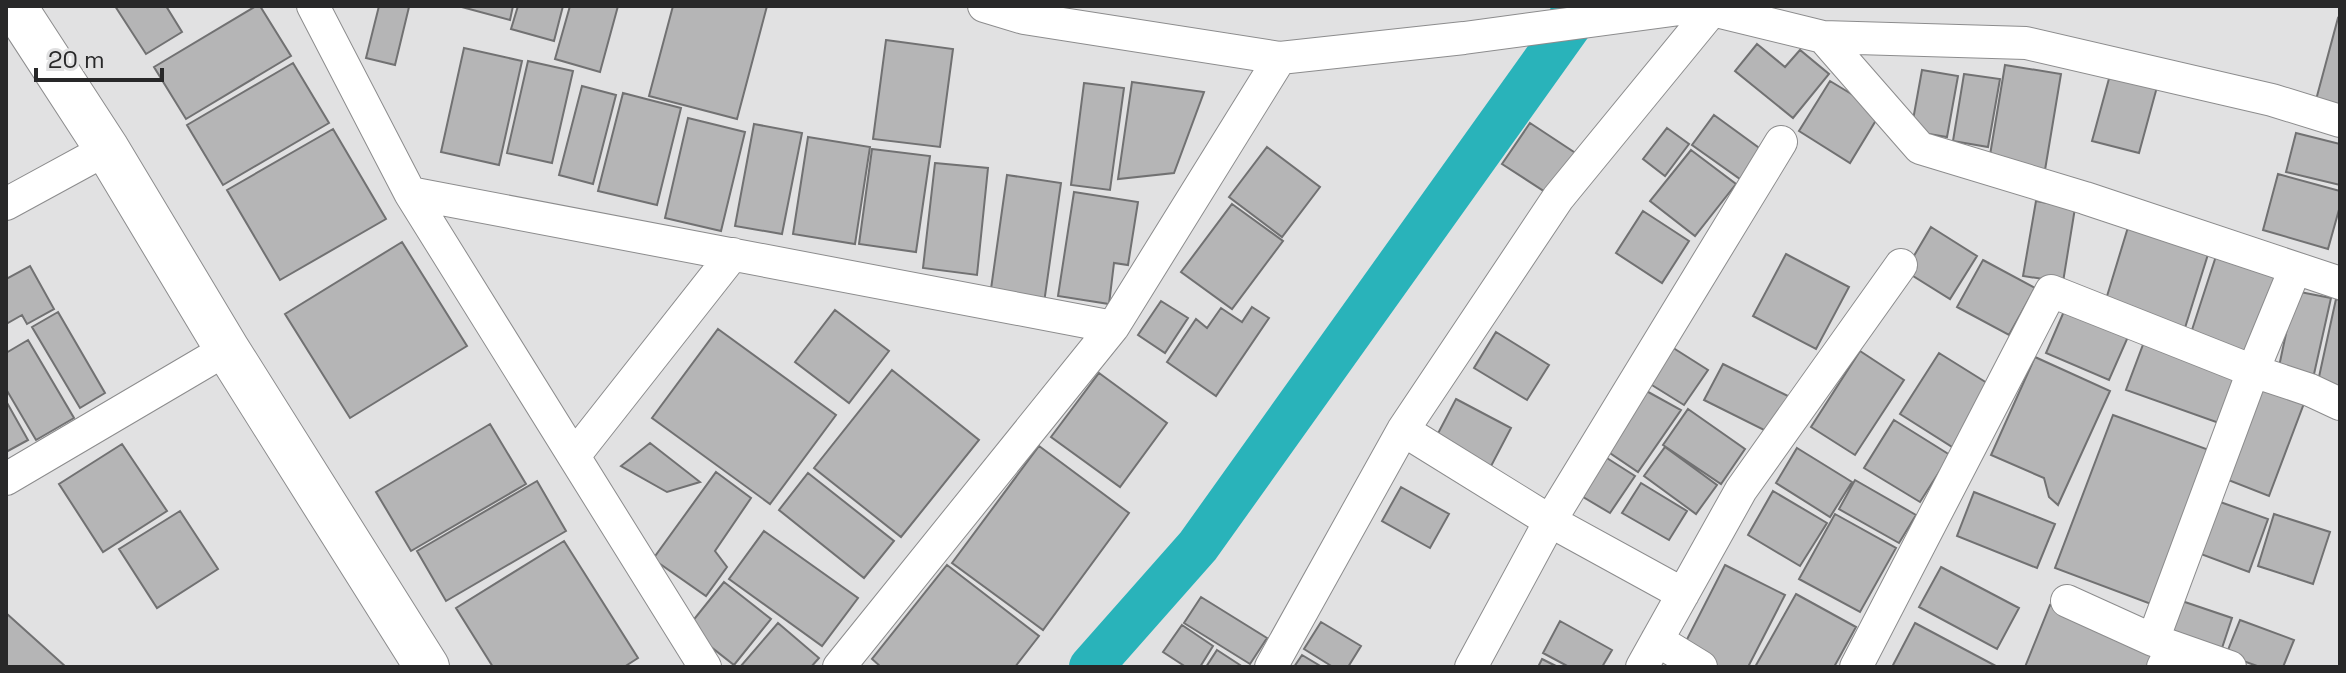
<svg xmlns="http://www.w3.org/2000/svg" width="2346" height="673" font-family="'Space Grotesk',sans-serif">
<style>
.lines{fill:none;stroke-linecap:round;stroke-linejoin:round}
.canal{stroke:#29b3ba;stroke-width:44}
.building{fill:#b5b5b6;stroke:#717172;stroke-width:2}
.street-casing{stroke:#8c8c8d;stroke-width:34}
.secondary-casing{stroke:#8c8c8d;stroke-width:46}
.street{stroke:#fff;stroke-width:32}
.secondary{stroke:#fff;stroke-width:44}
</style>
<rect width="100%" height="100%" fill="#e1e1e2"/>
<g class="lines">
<path class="canal" d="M1091,667L1198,546L1570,25L1573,6"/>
</g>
<path class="building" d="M115,6H166L182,32L146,54Z
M256,6H260L291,56L186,119L154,67Z
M379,6L409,7L395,65L366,58Z
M458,6H513L510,20Z
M518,6H563L554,41L511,29Z
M570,6H618L600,72L555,59Z
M673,6H767L737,119L649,96Z
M2338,18L2340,19V118L2313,111Z
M886,40L953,49L940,147L873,139Z
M1757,44L1785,67L1800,50L1829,74L1793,118L1735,71Z
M464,48L522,61L499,165L441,152Z
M528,61L573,71L552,163L507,153Z
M293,63L329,123L223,185L187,125Z
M2005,65L2061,74L2045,170L1989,161Z
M1922,70L1958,76L1947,137L1911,131Z
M1964,74L2000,79L1988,147L1953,141Z
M2110,75L2157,87L2139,153L2092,141Z
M1830,81L1881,112L1850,163L1799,131Z
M1132,82L1204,92L1174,173L1118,179Z
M1084,83L1124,88L1110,190L1071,185Z
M582,86L616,95L593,184L559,175Z
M623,93L681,108L657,205L598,191Z
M1714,115L1762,150L1740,179L1692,145Z
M688,118L745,132L721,231L665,218Z
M1530,123L1580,156L1553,197L1502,164Z
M754,124L802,133L782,234L735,226Z
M1667,128L1689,144L1665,176L1643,159Z
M333,129L386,219L280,280L227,190Z
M2296,133L2340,144V185L2286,172Z
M808,137L870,147L855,244L793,234Z
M1267,147L1320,187L1282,237L1229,197Z
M872,149L930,156L916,252L859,244Z
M1691,150L1736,184L1695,236L1650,201Z
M935,163L988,168L977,275L923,268Z
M2278,174L2340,191V206L2328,249L2263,230Z
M1007,175L1061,183L1044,303L990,296Z
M1074,192L1138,202L1128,265L1114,263L1109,304L1058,296Z
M2036,201L2075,208L2063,282L2023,276Z
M1232,204L1283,241L1232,309L1181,272Z
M1643,211L1689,241L1662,283L1616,253Z
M2129,224L2210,248L2184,331L2104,306Z
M1931,227L1977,256L1950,299L1905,271Z
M402,242L467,346L350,418L285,314Z
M2217,253L2279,274L2252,355L2190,336Z
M1786,254L1849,287L1816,349L1753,316Z
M1983,260L2035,288L2009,335L1957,307Z
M30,266L54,309L27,324L22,315L6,324V279Z
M2295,291L2331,298L2312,383L2277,376Z
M2336,299L2340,300V391L2317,386Z
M1161,301L1188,318L1165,353L1138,335Z
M2068,302L2131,330L2109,380L2046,353Z
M1252,307L1269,318L1216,396L1167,362L1196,319L1207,328L1221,308L1242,322Z
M835,310L889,351L849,403L795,362Z
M58,312L105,393L80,408L32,327Z
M718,329L836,415L770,504L652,418Z
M1496,332L1549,365L1527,400L1474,368Z
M2147,334L2240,368L2219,423L2126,390Z
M28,340L74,418L36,440L6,389V353Z
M1667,344L1708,370L1684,405L1647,382Z
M1860,351L1904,380L1855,455L1811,427Z
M1939,353L1995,388L1957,450L1900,414Z
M2035,357L2110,391L2058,505L2049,497L2044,478L1991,455Z
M1723,364L1790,397L1772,434L1704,400Z
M892,370L979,440L901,537L814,468Z
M1099,373L1167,423L1120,487L1051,437Z
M2256,378L2306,398L2269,496L2218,476Z
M1641,388L1681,410L1638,472L1601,447Z
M1456,399L1511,428L1489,470L1434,441Z
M6,401L28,440L6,452Z
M1688,409L1745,449L1721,484L1663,445Z
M2113,415L2209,450L2151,604L2055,568Z
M1894,420L1950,455L1920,502L1864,468Z
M490,424L526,484L411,551L376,492Z
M650,443L700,482L667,492L621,466Z
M122,444L167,511L103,552L59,484Z
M1039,446L1129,513L1043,630L952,563Z
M1665,447L1717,485L1696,514L1644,476Z
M1797,448L1852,482L1830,517L1776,483Z
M1599,453L1635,476L1610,513L1573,491Z
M716,472L751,498L715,551L727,567L706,596L653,559Z
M808,473L894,541L864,578L779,510Z
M1855,480L1916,515L1899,543L1839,509Z
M537,481L566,531L446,601L417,551Z
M1641,483L1687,511L1669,540L1622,513Z
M1401,487L1449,514L1430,548L1382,521Z
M1773,491L1827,523L1800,566L1748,535Z
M1974,492L2055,524L2037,568L1957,536Z
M2209,498L2268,519L2249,572L2190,550Z
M180,511L218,569L157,608L119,549Z
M1835,514L1896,548L1860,612L1799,579Z
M2274,514L2330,532L2313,584L2258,566Z
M764,531L858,598L822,646L729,579Z
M564,541L638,658L624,667H493L456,608Z
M947,565L1039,636L1015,667H881L872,659Z
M1725,565L1785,595L1748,667H1711L1681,651Z
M1941,567L2019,608L1997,649L1919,607Z
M724,582L771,619L734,665L687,628Z
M1796,594L1856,627L1834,667H1755Z
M1201,597L1267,638L1250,664L1184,623Z
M2173,598L2232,618L2220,654L2160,634Z
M2050,605L2158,650L2151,667H2025Z
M6,613L66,667H6Z
M2240,620L2294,640L2283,667H2260L2226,655Z
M1560,621L1612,650L1602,667H1569L1543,653Z
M1321,622L1361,646L1348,667H1333L1304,649Z
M778,623L819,658L811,667H740Z
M1915,623L1996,666L1995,667H1892Z
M1182,625L1213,646L1200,667H1186L1163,652Z
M1217,650L1243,667H1206Z
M1302,655L1322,667H1294Z
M1542,659L1558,667H1538Z"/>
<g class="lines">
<g class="street-casing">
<path id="street" d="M313,6L410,193L705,667
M984,6L1024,18L1280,58L1464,38L1680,9L1712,10L1823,37L2026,43L2272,100L2340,121
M1823,37L1920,148L2085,198L2340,283
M410,193L1113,327
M6,204L107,149
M1403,430L1550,521L1683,594
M574,456L733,254
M6,479L227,349
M2067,601L2153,640
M1657,640L1701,667
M2173,647L2153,640L2253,371L2295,269
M839,667L1113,327L1280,58
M1271,667L1403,430L1558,198L1712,10
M1471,667L1550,521L1781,142
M1642,667L1741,490L1901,265
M1856,667L2051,291L2253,371L2310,390L2340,404
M2163,667L2173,647L2230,667"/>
</g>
<g class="secondary-casing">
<path id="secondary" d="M14,6L107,149L227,349L427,667"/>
</g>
<use href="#street" class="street"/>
<use href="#secondary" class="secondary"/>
</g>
<rect width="2346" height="673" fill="none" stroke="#282829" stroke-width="16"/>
<path d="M36 68v12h126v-12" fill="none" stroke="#282829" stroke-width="4"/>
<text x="48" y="68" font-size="24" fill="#282829" stroke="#e1e1e2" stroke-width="6" paint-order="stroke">20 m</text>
</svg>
